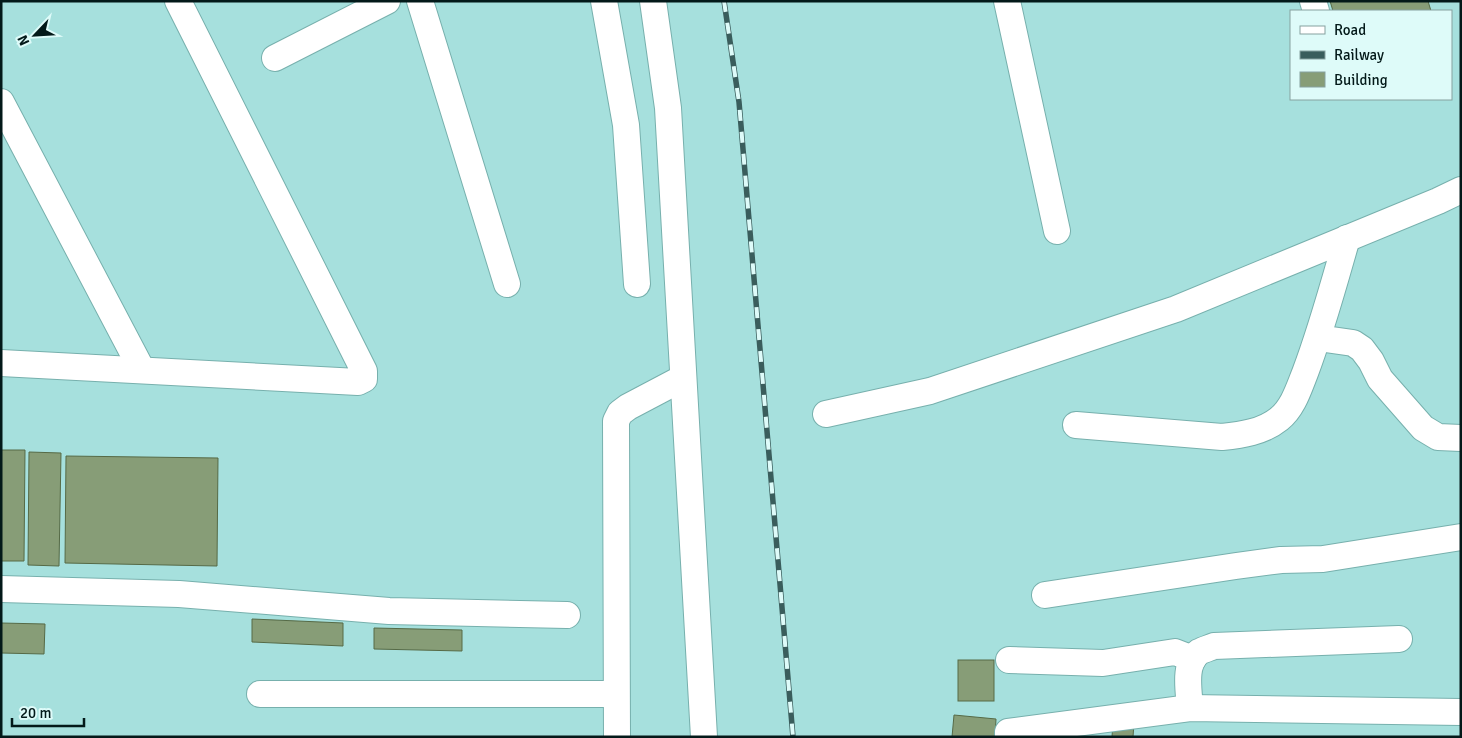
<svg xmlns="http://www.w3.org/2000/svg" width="1462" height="738" viewBox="0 0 1462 738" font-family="Signika,sans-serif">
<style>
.building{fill:#879d77;stroke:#566a46}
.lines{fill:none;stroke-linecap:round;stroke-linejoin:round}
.minor-casing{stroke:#77b0ad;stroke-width:28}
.minor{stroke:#fff;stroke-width:26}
.rail-casing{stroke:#3a5d5c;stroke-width:5.5}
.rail{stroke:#defbf9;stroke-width:4;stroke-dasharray:11;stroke-linecap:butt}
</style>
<rect width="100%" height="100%" fill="#a6e0dd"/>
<g class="building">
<polygon points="1330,1 1428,1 1431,11 1333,11"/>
<polygon points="1,450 25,450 24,561 1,561"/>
<polygon points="29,452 61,453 59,566 28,565"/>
<polygon points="66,456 218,458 217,566 65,563"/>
<polygon points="252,619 343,623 343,646 252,642"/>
<polygon points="1,623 45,624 44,654 1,653"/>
<polygon points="374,628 462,630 462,651 374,649"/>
<rect x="958" y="660" width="36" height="41"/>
<polygon points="954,715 996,719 995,737 952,737"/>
<polygon points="1113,721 1134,723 1133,737 1112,737"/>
</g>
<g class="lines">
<g class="minor-casing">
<g id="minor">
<polyline points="420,1 507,284"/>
<polyline points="604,1 626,125 637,284"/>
<polyline points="653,1 668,108 704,737"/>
<polyline points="1007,1 1057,231"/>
<polyline points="1313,1 1316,11"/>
<polyline points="275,58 387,1"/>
<polyline points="1,102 142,370"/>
<polyline points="1318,338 1353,343 1362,349 1371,361 1380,379 1423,428 1438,437 1461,438"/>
<polyline points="1,363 358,382 364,379 364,371 178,1"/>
<polyline points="826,414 930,391 1176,309 1438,201 1461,190"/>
<path d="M1076,425L1222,437C1241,435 1263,432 1279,419C1293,408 1299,388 1305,373C1322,328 1334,283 1347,238"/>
<polyline points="1,589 179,594 389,611 567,615"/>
<polyline points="1045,595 1236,566 1281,560 1323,559 1461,537"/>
<polyline points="1009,660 1103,663 1175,652 1193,659"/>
<polyline points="260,694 616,694"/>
<path d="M1190,708C1189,691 1183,664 1199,652C1203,650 1209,648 1214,646L1399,639"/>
<polyline points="617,737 616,421 620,413 628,407 683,378"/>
<polyline points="1008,737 1008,732 1190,708 1461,712"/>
</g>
</g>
<use href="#minor" class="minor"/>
<g class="rail-casing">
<polyline id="rail" points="724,1 739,102 793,737"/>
</g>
<use href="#rail" class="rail"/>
</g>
<rect width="1462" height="738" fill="none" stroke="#031919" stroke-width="5"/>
<rect x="1290" y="10" width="162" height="90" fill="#defbf9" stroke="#86a19f"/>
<rect x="1300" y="26" width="25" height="8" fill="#ffffff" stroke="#86a19f"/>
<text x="1334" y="35" font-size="15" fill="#031919">Road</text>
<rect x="1300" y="51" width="25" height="8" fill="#3a5d5c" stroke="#86a19f"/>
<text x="1334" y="60" font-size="15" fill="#031919">Railway</text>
<rect x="1300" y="72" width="25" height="15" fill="#879d77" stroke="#86a19f"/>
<text x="1334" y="85" font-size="15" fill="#031919">Building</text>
<g transform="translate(35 35) rotate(245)" stroke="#defbf9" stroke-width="4" paint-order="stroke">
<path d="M0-4L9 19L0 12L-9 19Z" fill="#031919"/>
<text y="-8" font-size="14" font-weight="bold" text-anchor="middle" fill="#031919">N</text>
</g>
<path d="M12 718v8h72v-8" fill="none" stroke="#031919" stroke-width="2.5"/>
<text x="20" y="718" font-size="15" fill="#031919" stroke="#defbf9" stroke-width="4" paint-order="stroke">20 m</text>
</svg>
